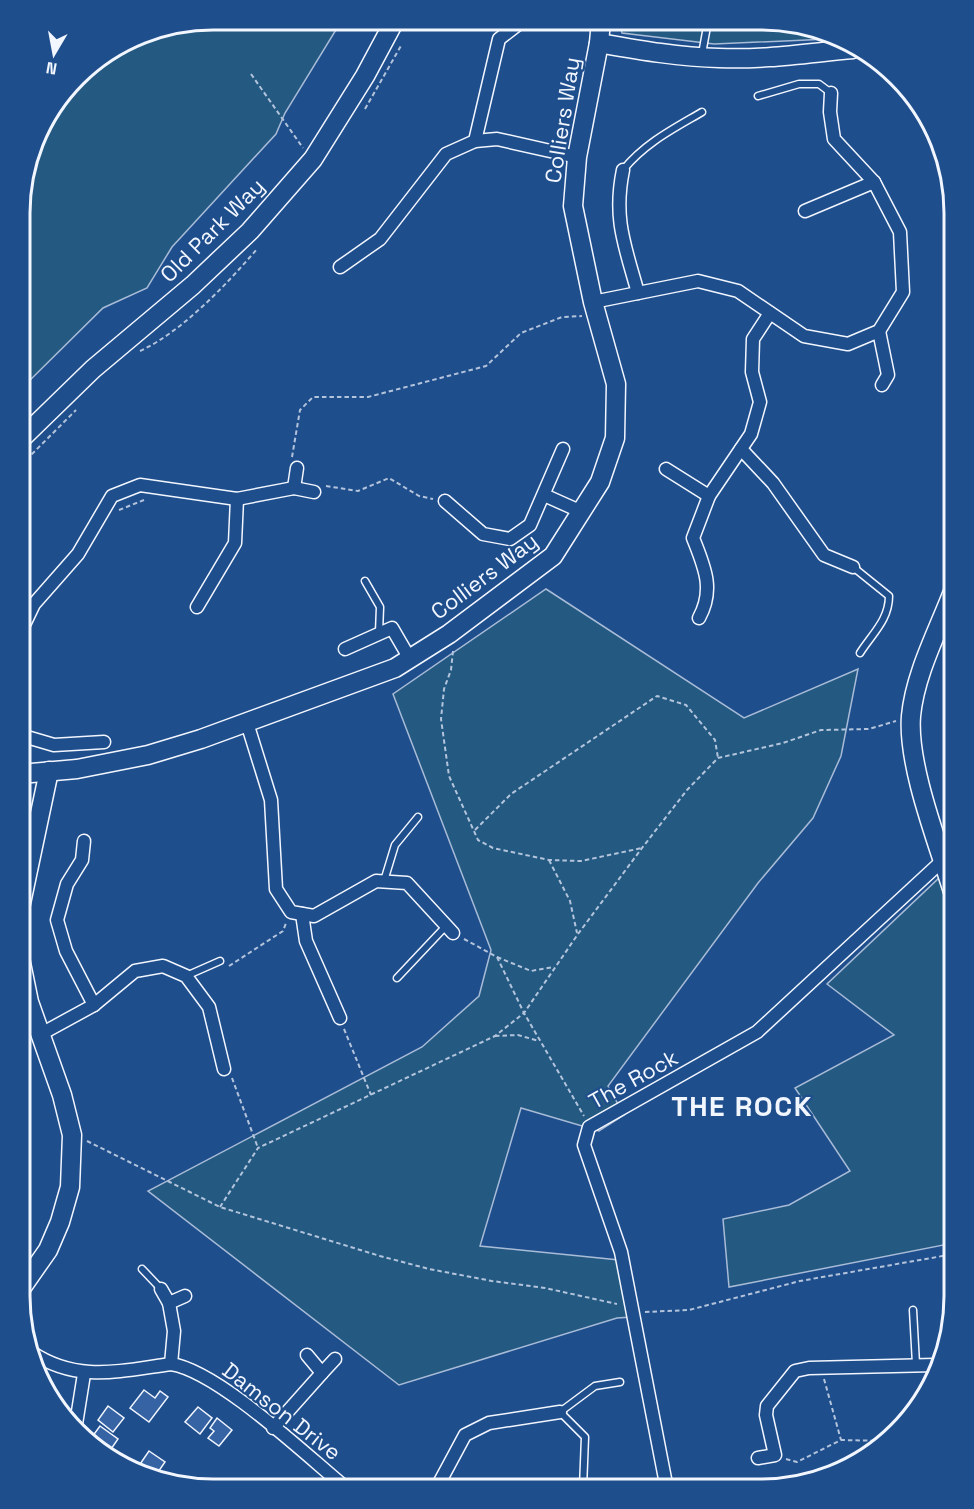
<svg xmlns="http://www.w3.org/2000/svg" width="974" height="1509" viewBox="0 0 974 1509" font-family="'Space Grotesk',sans-serif">
<style>
.green{fill:#245a82;stroke:#a8bbd7;stroke-width:1.5}
.building{fill:#3563a3;stroke:#f2f6ff;stroke-width:1.5}
.lines{fill:none;stroke-linecap:round;stroke-linejoin:round}
.lane-casing{stroke:#f2f6ff;stroke-width:9}
.street-casing{stroke:#f2f6ff;stroke-width:15}
.secondary-casing{stroke:#f2f6ff;stroke-width:21}
.path{stroke:#b3c4dc;stroke-width:2;stroke-dasharray:4.5 3;stroke-linecap:butt}
.lane{stroke:#1f4e8c;stroke-width:6}
.street{stroke:#1f4e8c;stroke-width:12}
.secondary{stroke:#1f4e8c;stroke-width:18}
.labels{text-anchor:middle;stroke-width:4.5;stroke-linejoin:round;paint-order:stroke}
.street-label{font-size:22px;fill:#f2f6ff;stroke:#1f4e8c}
.district-label{font-size:28px;font-weight:bold;letter-spacing:1.5px;fill:#f2f6ff;stroke:#1f4e8c}
.rim{fill:none;stroke:#f2f6ff;stroke-width:3}
</style>
<rect width="100%" height="100%" fill="#1f4e8c"/>
<g class="green">
<polygon points="213,20 342,20 285,113 276,134 172,247 147,288 103,308 21,389 21,187 45,116 86,67 150,30"/>
<polygon points="620,21 787,21 829,39 714,44 622,33"/>
<polygon points="546,589 744,718 858,669 841,756 813,818 758,883 608,1086 624,1115 599,1131 521,1108 480,1246 619,1260 632,1317 617,1318 399,1385 148,1191 422,1047 479,996 491,950 393,694"/>
<polygon points="939,878 954,929 954,1243 729,1287 723,1219 789,1205 850,1171 795,1088 894,1035 827,984"/>
</g>
<g class="building">
<polygon points="144,1390 155,1398 160,1391 168,1397 149,1422 130,1408"/>
<polygon points="108,1406 124,1418 113,1432 98,1420"/>
<polygon points="198,1407 212,1418 200,1434 185,1422"/>
<polygon points="217,1418 232,1430 219,1446 208,1438 214,1431 210,1428"/>
<polygon points="100,1426 118,1439 107,1455 89,1441"/>
<polygon points="149,1451 165,1462 156,1475 138,1467"/>
</g>
<g class="lines">
<g class="lane-casing">
<g id="lane">
<polyline points="702,54 708,21"/>
<polyline points="758,96 799,84 819,84 831,93"/>
<path d="M623,170C645,143 673,129 702,112"/>
<path d="M853,567L889,596C889,620 872,634 860,653"/>
<polyline points="365,581 380,607 379,633"/>
<polyline points="384,881 395,845 418,817"/>
<polyline points="186,976 220,961"/>
<polyline points="397,978 446,926"/>
<polyline points="142,1269 161,1289"/>
<polyline points="913,1310 916,1364"/>
<polyline points="583,1488 585,1437 560,1412 595,1386 620,1382"/>
</g>
</g>
<g class="street-casing">
<g id="street">
<polyline points="475,141 499,39 521,22 529,20"/>
<path d="M623,170C613,219 625,246 638,293"/>
<polyline points="805,211 874,182"/>
<polyline points="340,267 380,239 446,154 475,141 497,139 577,157"/>
<polyline points="593,302 698,281 738,291 804,336 848,344 879,331 903,292 900,232 874,182 834,139 830,112 831,93"/>
<polyline points="879,331 888,375 882,385"/>
<polyline points="741,449 773,483 824,555 853,567"/>
<polyline points="666,469 709,496"/>
<polyline points="294,488 297,468"/>
<polyline points="544,495 582,512"/>
<polyline points="445,501 483,534 510,539 530,525 563,449"/>
<polyline points="197,607 235,543 237,499"/>
<path d="M699,618C715,589 704,566 693,538L709,496L751,434L760,402L752,372L753,339L770,313"/>
<polyline points="21,631 34,604 78,554 112,496 140,485 237,499 294,488 314,492"/>
<polyline points="345,649 392,628 410,659"/>
<polyline points="247,723 271,800 276,889 291,912 314,916 376,881 407,883 453,933"/>
<polyline points="20,735 54,745 104,742"/>
<polyline points="84,841 82,860 67,884 57,920 66,951 94,1005"/>
<polyline points="302,914 306,941 340,1018"/>
<polyline points="41,1034 94,1005 135,971 163,966 186,976 209,1007 224,1069"/>
<polyline points="161,1289 169,1303 185,1296"/>
<polyline points="169,1303 174,1331 171,1364"/>
<path d="M31,1352C77,1383 119,1371 171,1364C218,1371 306,1455 346,1488"/>
<polyline points="307,1355 322,1373 335,1359"/>
<polyline points="76,1424 84,1374"/>
<polyline points="273,1428 322,1373"/>
<polyline points="758,1458 775,1455 766,1415 767,1406 795,1371 809,1368 935,1365"/>
<polyline points="436,1489 465,1435 489,1423 560,1412"/>
<polyline points="667,1489 621,1252 584,1145 589,1127 757,1032 954,850"/>
</g>
</g>
<g class="secondary-casing">
<g id="secondary">
<path d="M599,43C639,50 678,57 719,58C764,60 808,53 853,49"/>
<polyline points="21,439 93,369 193,285 250,231 313,159 365,76 395,20"/>
<polyline points="20,774 77,769 148,755 201,739 395,668 449,634 553,556 600,482 615,438 616,384 593,302 573,206 577,157 599,43 601,21"/>
<path d="M954,895C939,846 907,766 911,716C915,673 939,629 954,589"/>
<polyline points="20,908 49,771"/>
<polyline points="20,1290 48,1250 60,1222 70,1187 72,1135 62,1095 29,1002 20,958"/>
</g>
</g>
<g class="path">
<polyline points="410,28 415,20"/>
<polyline points="251,74 303,148"/>
<polyline points="365,109 402,44"/>
<path d="M140,351C183,331 226,285 257,249"/>
<polyline points="292,457 300,410 313,397 368,397 486,366 521,333 562,317 582,316"/>
<polyline points="21,465 76,410"/>
<polyline points="326,486 358,491 389,478 419,496 433,499"/>
<polyline points="119,510 144,500"/>
<polyline points="453,651 451,670 444,689 441,719 449,776 478,840 493,848 549,860 581,861 642,848"/>
<polyline points="475,830 511,794 657,696 686,705 715,740 718,758"/>
<polyline points="549,860 570,901 577,933"/>
<polyline points="464,939 497,957 524,1013 584,1116"/>
<polyline points="497,957 531,971 554,967"/>
<polyline points="229,966 283,931 286,923"/>
<polyline points="344,1029 371,1095"/>
<polyline points="495,1036 518,1035 539,1041"/>
<polyline points="232,1078 258,1148"/>
<polyline points="87,1141 220,1207 380,1256 429,1269 492,1281 545,1288 617,1304"/>
<polyline points="220,1207 258,1148 495,1036 524,1013 578,934 642,848 687,790 718,758 783,743 821,730 869,729 896,721"/>
<polyline points="645,1312 689,1310 800,1281 954,1254"/>
<polyline points="824,1379 841,1440"/>
<polyline points="786,1459 797,1462 841,1440 885,1441"/>
</g>
<use href="#lane" class="lane"/>
<use href="#street" class="street"/>
<use href="#secondary" class="secondary"/>
</g>
<g class="labels">
<g class="street-label">
<text transform="translate(562 120) rotate(-81)" y="8">Colliers Way</text>
<text transform="translate(212 230) rotate(-45)" y="8">Old Park Way</text>
<text transform="translate(484 576) rotate(-37)" y="8">Colliers Way</text>
<text transform="translate(633 1079) rotate(-29)" y="8">The Rock</text>
<text transform="translate(282 1411) rotate(38)" y="8">Damson Drive</text>
</g>
<g class="district-label">
<text x="742" y="1116">THE ROCK</text>
</g>
</g>
<path d="M0 0H974V1509H0ZM213 30H761A183 183 0 0 1 944 213V1296A183 183 0 0 1 761 1479H213A183 183 0 0 1 30 1296V213A183 183 0 0 1 213 30Z" fill="#1f4e8c" fill-rule="evenodd"/>
<path class="rim" d="M213 30H761A183 183 0 0 1 944 213V1296A183 183 0 0 1 761 1479H213A183 183 0 0 1 30 1296V213A183 183 0 0 1 213 30Z"/>
<g transform="translate(54 54) rotate(190)" stroke="#1f4e8c" stroke-width="4.5" paint-order="stroke">
<path d="M0-4.5L10 22L0 15L-10 22Z" fill="#f2f6ff"/>
<text y="-9" font-size="16" font-weight="bold" text-anchor="middle" fill="#f2f6ff">N</text>
</g>
</svg>
